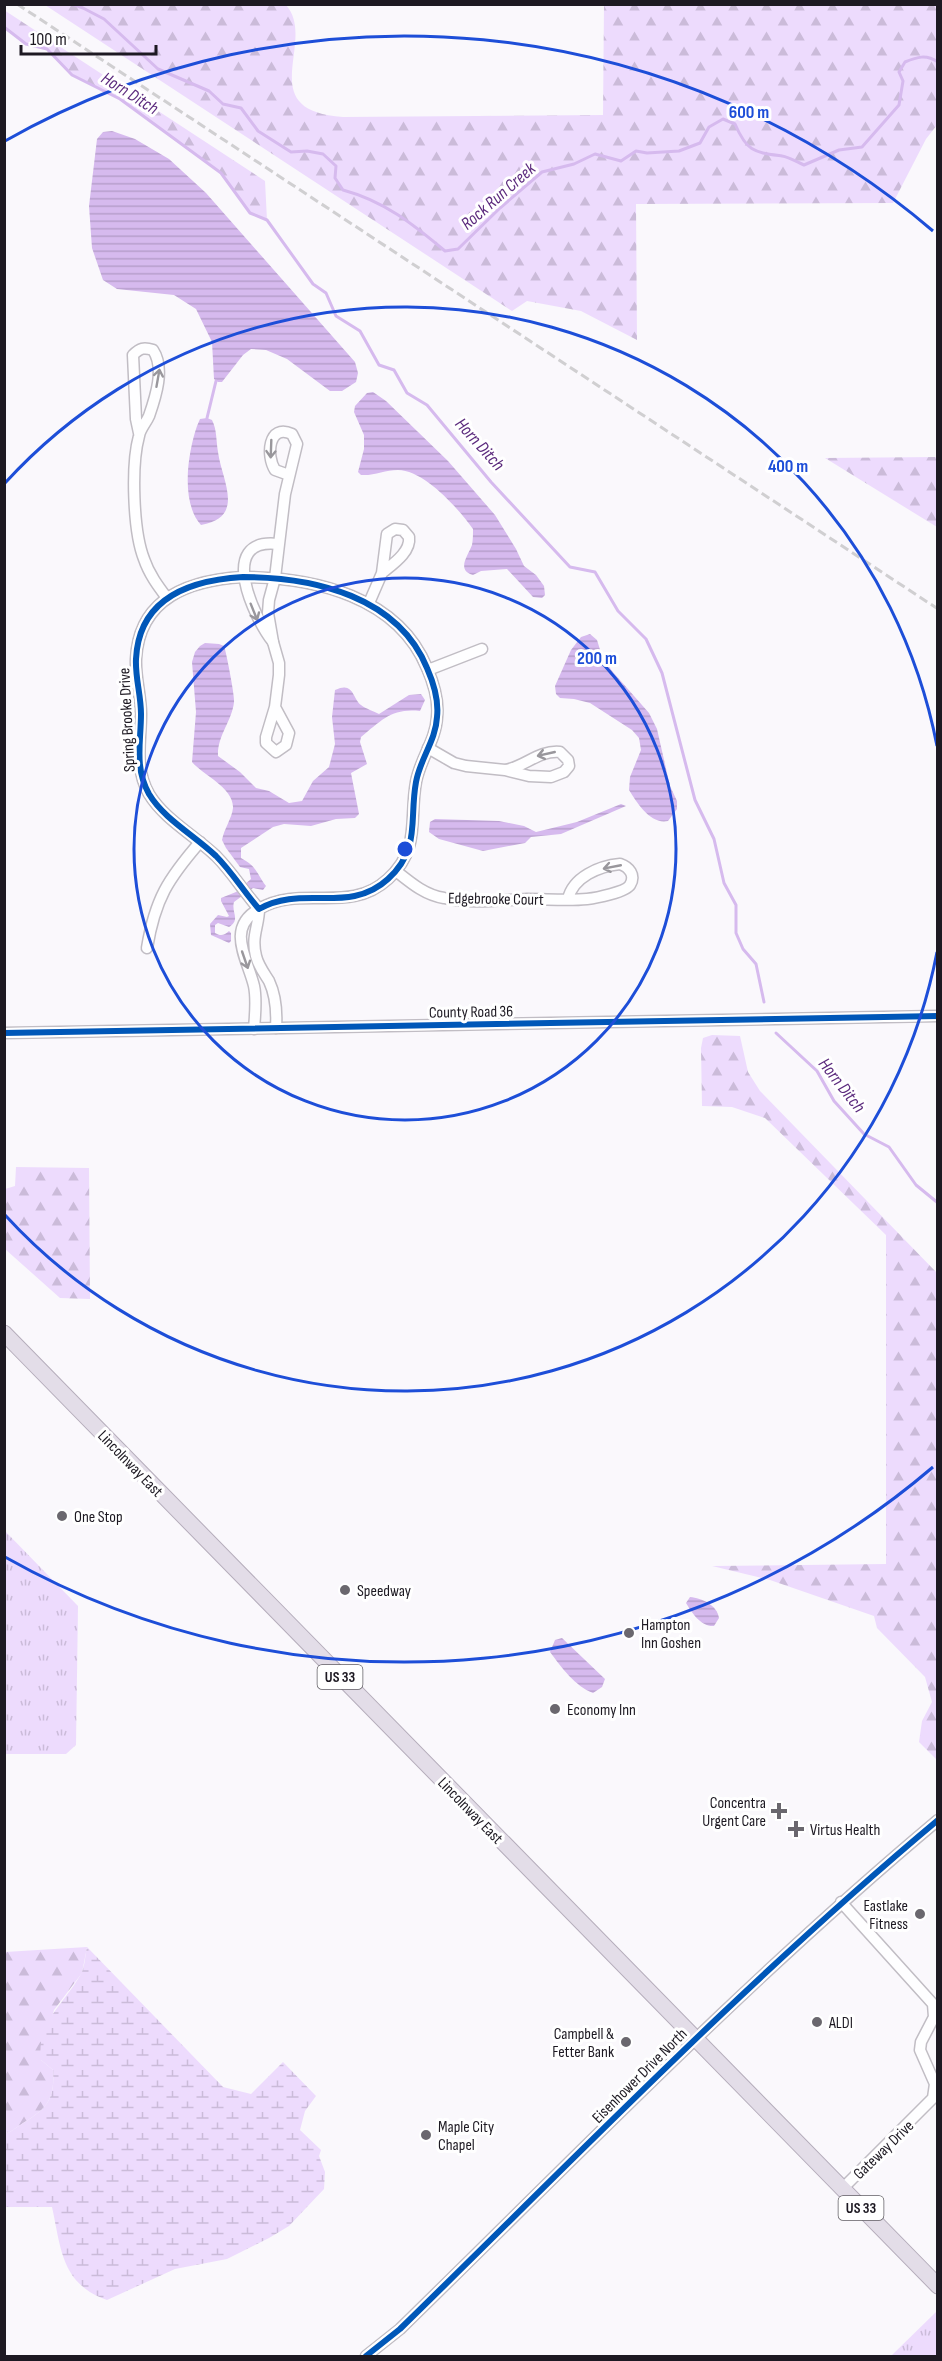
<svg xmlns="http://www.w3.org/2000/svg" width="942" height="2361" viewBox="0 0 942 2361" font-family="'Sofia Sans Condensed',sans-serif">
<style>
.grass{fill:url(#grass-tufts)}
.forest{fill:url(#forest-firs)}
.wetland{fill:url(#wetland-marsh)}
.water{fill:url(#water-rules)}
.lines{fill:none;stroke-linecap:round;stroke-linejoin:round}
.stream{stroke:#d6baee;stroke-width:3}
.minor-casing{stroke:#c1bdc4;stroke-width:13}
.highway-casing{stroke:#b5adbb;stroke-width:17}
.minor{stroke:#fefeff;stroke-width:10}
.highway{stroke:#e3dde8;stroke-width:15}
.rail{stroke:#d0cfd1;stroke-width:3;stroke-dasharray:9 4.5;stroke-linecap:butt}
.cycleway-casing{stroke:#fff;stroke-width:10}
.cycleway{stroke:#0057b8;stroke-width:6}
.oneway{stroke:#99979c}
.ring{fill:none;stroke:#1d4ed8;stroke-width:3}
.poi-dot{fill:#6a676e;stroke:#fff;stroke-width:2}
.labels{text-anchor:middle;stroke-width:6;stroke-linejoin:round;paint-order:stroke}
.shield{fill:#fff;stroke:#615e64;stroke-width:1.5}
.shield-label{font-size:15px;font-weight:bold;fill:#1d1922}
.street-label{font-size:16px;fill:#1d1922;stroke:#fff}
.poi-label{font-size:16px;fill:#1d1922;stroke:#fff;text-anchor:start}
.water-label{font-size:18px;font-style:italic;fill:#5c2b7e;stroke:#fff}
.centre{fill:#1d4ed8;stroke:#fff;stroke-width:3}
.ring-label{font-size:18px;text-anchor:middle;font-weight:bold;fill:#1d4ed8;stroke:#fff;stroke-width:6;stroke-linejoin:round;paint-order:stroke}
</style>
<defs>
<pattern id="grass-tufts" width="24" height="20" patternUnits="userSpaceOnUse" patternTransform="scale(1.5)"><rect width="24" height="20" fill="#eddbfd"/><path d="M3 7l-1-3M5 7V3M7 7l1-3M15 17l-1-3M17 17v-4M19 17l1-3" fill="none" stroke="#cbbbd9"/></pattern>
<pattern id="forest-firs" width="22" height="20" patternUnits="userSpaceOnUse" patternTransform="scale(1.5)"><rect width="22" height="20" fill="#eddbfd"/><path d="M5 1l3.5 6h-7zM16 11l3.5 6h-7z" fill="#cbbbd9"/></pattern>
<pattern id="wetland-marsh" width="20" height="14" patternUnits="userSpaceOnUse" patternTransform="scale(1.5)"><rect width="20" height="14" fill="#eddbfd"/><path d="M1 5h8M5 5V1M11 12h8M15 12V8" fill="none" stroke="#cbbbd9"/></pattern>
<pattern id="water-rules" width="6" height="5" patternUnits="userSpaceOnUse" patternTransform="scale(1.5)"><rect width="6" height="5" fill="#d6baee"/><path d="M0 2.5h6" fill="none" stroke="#b79fcc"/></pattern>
</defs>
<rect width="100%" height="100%" fill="#faf8fc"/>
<g class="grass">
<polygon points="4,1530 78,1606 76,1745 66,1754 5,1754"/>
<polygon points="937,2311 937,2356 891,2356"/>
</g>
<g class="forest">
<path d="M926,4L937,5V125L926,139L893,203L636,204L637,340L581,311L527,301L512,311L45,5H286C318,41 251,111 343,117L603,115L604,5Z"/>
<polygon points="4,10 265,181 267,220 250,213 221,173 120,99 72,75 47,49 26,44 5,27"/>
<polygon points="937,457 937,527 825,458"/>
<polygon points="712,1035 740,1036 748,1072 760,1091 937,1273 937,1760 919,1742 922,1721 932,1702 925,1677 877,1628 874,1616 770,1580 712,1566 886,1564 886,1235 765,1118 732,1107 702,1106 701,1048 703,1038"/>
<polygon points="16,1167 89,1168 90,1299 60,1298 5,1249 5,1189 15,1186"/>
<path d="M87,1947L82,1973L54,2010L41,2060L53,2070C56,2109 38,2112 10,2132L5,2133V1952Z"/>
</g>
<path class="wetland" d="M87,1947L223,2087L251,2094L283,2062L316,2096L305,2111L300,2130L321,2150L319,2156L325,2172L324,2189L289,2226L269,2238L227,2259L175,2269L107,2300C61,2284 61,2248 52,2207H5V2133L10,2132C38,2112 56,2109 53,2070L41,2060C36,2023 64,2004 81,1974C85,1967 85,1955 87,1947Z"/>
<g class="water">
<polygon points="112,131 135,139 169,159 206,193 355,362 358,373 356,382 342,391 330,391 287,359 266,350 251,349 243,355 222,382 218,382 214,379 212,342 196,309 174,295 117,289 103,280 92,248 89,206 97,139 103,132"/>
<path d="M373,392L386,401L448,461L495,515L516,549L524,566L536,575L544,586L545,595L542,598L533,597L507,569L481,571L473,575C456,570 468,556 472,545C473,540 473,534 473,529C458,508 424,470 398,470C385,470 374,476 361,475L358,472L364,449V435L354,412L355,406L367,393Z"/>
<path d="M207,418L212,420C217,430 216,440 218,452C222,481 246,517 201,525C180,502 188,452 197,426L200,419Z"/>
<path d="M590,634L597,640L602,656L612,671L649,713L657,729L670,786L677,801V809L668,821C651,825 637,803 629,790L630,777L641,750L639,738L632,730L590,703L574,699L560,698L556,694L555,686L571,650L581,637Z"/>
<path d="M205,643L219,644L224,646C226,651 235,697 234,702C232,721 217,736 218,756L240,772L256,788L269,791L289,803L302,801L313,781L329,767L335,744L332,717L335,690C354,681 352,698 361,705C366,709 374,711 379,714L409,695L421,694L425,700L420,711C392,708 382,720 361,737L360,742L367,764L351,773L359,814L355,818L336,819L311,826L284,824L273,827L241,848V858C257,867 256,872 266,886L263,890L253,888L234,902C231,912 241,920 229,927L218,923L215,925V933C220,936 224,936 229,931L231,933V941L229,943L211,935L210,924L218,915L227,917L229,916L221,901V898L236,892L251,879L249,869L240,867L226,848L222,840C224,829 232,818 233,808C234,788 203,775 192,762L196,712L192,662L195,652L200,646Z"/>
<polygon points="621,804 626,806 561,834 531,837 525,843 483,851 439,839 429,832 430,822 435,819 499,821 524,826 536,832 577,822"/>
<path d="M690,1597C702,1598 717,1605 719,1618L714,1626C701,1627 692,1613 686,1603Z"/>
<path d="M562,1638L605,1679L602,1687L593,1693C575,1686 562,1668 550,1652L555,1640Z"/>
</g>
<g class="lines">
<g class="stream">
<path d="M72,4L83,8L104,19L158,69L209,91L223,104L241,108L258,131L291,152L307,151L323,154L336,166L335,178L343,190C384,201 413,224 445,251L458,249L500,208L542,172L574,164L595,154L621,161L636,151L647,153L679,151L700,143L709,127L723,119L735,124C747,152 754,152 782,156C789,157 797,162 804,165L839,150L862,147L899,105L903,81L899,72L905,62C917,57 926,54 938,62"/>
<polyline points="4,27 26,44 47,49 72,75 120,99 221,173 250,213 267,220 313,284 326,293 336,316 360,331 379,365 394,370 407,393 427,405 491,482 570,567 595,572 618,611 646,639 662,673 695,800 714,839 724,883 736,905 736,933 743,949 756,964 764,1002"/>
<polyline points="207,418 216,381"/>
<polyline points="776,1033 817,1071 834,1101 864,1134 889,1147 916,1185 938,1203"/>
</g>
<g class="minor-casing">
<g id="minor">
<path d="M139,433L136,419L133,355C140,348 144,347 153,350C165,368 156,396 149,416C146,423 140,429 139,436C131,465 133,531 144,559C149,574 158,586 167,598"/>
<path d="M243,577C315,577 398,597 427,668C434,684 439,700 437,717C436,740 420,759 416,782C409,820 421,849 388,879C349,915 302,884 259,909C244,892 232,872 216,856C194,835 164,819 149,794C134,767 141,742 141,714C141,695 135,677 136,659C139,597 191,580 243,577Z"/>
<path d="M369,603L382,573L387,534L395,529L403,530L409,537C411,552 393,564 382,573"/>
<path d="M273,642C254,618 216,537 278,544"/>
<polyline points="428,670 482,649"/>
<path d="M275,707L289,733L286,745L276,752L266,743V737L275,707L279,675V663L273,642L268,613L269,600L275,578L285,494L297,444L292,434C268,423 266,456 275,470L289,475"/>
<path d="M428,748L454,763L466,766L505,770L529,776L551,777L564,772L569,766L568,760L560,752C538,750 525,767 505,770"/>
<path d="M396,871C411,883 425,895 444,898C470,904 500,900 527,899C547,899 568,901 587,899C596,898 626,892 630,885C636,875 629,867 620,864C599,866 573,877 568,899"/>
<path d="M147,948C155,899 168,879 200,842"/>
<path d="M254,1029C255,1015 257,1000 254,986C248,960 225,928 259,909C259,926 251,936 256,956C258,965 264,973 269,981C276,996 277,1012 276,1028"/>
<polyline points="4,1033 938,1016"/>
<polyline points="841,1902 933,2004 934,2017 921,2042 920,2050 935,2084 933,2098 842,2189"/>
<path d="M366,2356L400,2329C576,2157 748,1979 938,1820"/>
</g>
</g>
<g class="highway-casing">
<polyline id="highway" points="4,1333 938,2286"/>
</g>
<use href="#minor" class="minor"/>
<use href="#highway" class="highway"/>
<polyline class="rail" points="17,4 938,609"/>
<g class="cycleway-casing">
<g id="cycleway">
<path d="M243,577C315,577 398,597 427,668C434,684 439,700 437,717C436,740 420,759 416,782C409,820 421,849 388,879C349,915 302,884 259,909C244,892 232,872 216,856C194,835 164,819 149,794C134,767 141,742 141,714C141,695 135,677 136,659C139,597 191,580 243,577Z"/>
<polyline points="4,1033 938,1016"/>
<path d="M366,2356L400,2329C576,2157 748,1979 938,1820"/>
</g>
</g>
<use href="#cycleway" class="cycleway"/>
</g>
<defs><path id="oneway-shaft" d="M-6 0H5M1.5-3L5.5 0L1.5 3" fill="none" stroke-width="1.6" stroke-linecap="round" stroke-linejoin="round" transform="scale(1.5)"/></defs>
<g class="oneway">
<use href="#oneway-shaft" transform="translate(158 378) rotate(-80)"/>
<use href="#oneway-shaft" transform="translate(271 449) rotate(92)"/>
<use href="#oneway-shaft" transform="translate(254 612) rotate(68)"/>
<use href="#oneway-shaft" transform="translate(546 754) rotate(167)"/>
<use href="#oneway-shaft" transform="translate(612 867) rotate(169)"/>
<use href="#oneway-shaft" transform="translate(245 960) rotate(71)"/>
</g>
<g class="ring">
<circle cx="405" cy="849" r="271"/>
<path d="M937 952A542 542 0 0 1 5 1215M5 483A542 542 0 0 1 937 746"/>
<path d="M933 1467A813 813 0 0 1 5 1557M5 141A813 813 0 0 1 933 231"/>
</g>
<g class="poi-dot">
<circle cx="62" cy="1516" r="6"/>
<circle cx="345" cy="1590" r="6"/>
<circle cx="629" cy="1633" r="6"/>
<circle cx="555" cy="1709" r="6"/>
<path d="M776 1802h6v6h6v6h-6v6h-6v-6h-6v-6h6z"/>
<path d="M793 1820h6v6h6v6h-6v6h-6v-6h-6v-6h6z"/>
<circle cx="920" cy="1914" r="6"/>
<circle cx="817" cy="2022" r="6"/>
<circle cx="626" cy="2042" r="6"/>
<circle cx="426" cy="2135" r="6"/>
</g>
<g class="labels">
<g class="shield">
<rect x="317.5" y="1665" width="45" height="24" rx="4.5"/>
<rect x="838.5" y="2196" width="45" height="24" rx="4.5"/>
</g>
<g class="shield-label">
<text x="340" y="1682">US 33</text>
<text x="861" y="2213">US 33</text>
</g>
<g class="street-label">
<text transform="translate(126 720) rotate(-93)" y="6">Spring Brooke Drive</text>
<text transform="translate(496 898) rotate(1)" y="6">Edgebrooke Court</text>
<text transform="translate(471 1011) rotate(-1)" y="6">County Road 36</text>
<text transform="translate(131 1463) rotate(46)" y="6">Lincolnway East</text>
<text transform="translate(471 1810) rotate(46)" y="6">Lincolnway East</text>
<text transform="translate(639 2075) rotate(-45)" y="6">Eisenhower Drive North</text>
<text transform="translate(883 2149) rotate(-44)" y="6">Gateway Drive</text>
</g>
<g class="poi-label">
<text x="74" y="1522">One Stop</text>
<text x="357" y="1596">Speedway</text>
<text x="641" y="1630">Hampton<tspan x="641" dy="18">Inn Goshen</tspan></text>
<text x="567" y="1715">Economy Inn</text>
<text x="766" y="1808" text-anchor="end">Concentra<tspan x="766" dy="18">Urgent Care</tspan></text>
<text x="810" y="1835">Virtus Health</text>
<text x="908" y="1911" text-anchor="end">Eastlake<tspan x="908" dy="18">Fitness</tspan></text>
<text x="829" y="2028">ALDI</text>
<text x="614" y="2039" text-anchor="end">Campbell &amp;<tspan x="614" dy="18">Fetter Bank</tspan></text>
<text x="438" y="2132">Maple City<tspan x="438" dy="18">Chapel</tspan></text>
</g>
<g class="water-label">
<text transform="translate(130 93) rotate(32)" y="6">Horn Ditch</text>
<text transform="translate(498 196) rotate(-41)" y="6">Rock Run Creek</text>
<text transform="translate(480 444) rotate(48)" y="6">Horn Ditch</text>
<text transform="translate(842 1085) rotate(52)" y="6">Horn Ditch</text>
</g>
</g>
<circle cx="405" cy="849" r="9" class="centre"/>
<g class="ring-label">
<text x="749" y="118">600 m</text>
<text x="788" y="472">400 m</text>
<text x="597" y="664">200 m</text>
</g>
<rect width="942" height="2361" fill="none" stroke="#1d1922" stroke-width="12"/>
<path d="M21 45v9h135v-9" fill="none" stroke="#1d1922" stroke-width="3"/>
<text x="30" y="45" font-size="18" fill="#1d1922" stroke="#ffffff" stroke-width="4.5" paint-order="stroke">100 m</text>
</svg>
